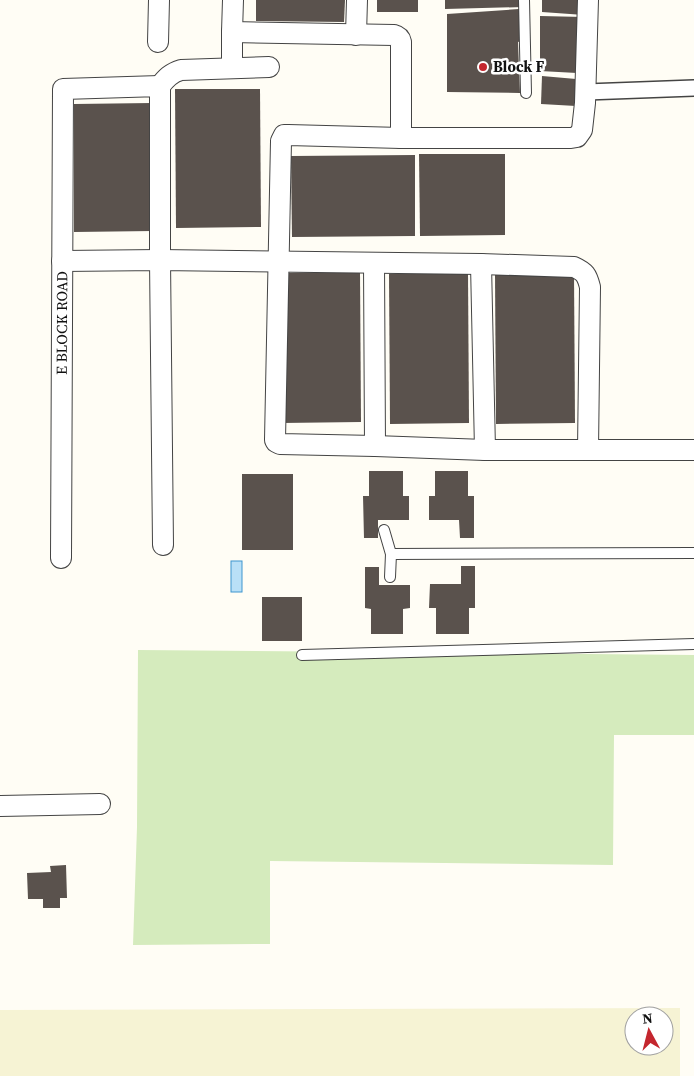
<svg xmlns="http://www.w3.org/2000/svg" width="694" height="1076" viewBox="0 0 694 1076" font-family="'Source Serif 4',serif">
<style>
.farmland{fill:#f6f3d4;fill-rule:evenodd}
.green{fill:#d5ebbd}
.water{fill:#b9e0f7;stroke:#3f96cf}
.building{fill:#5a524d}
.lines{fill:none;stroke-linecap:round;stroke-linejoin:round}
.service-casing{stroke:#444;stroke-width:12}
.pedestrian-casing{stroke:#444;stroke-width:18}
.minor-casing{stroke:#444;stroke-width:22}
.service{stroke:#fff;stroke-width:10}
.pedestrian{stroke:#fff;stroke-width:15}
.minor{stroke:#fff;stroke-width:20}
.poi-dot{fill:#c4262e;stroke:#fff;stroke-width:2}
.labels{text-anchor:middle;stroke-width:5;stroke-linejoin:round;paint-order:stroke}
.poi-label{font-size:15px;font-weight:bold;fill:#111;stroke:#fff;text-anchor:start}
.street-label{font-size:15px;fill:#111;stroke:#fff}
</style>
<rect width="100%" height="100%" fill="#fffdf5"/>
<path class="farmland" d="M680,1008V1076H0V1010ZM634,1016H664V1046H634Z"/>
<polygon class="green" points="138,650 694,655 694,735 614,735 613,865 270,861 270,944 133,945 137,827"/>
<rect class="water" x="231" y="561" width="11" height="31"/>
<g class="building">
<polygon points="256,0 345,0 344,22 256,21"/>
<rect x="377" y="0" width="41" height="12"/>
<polygon points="445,0 523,0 523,7 445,9"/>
<polygon points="542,0 584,0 584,15 542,12"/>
<polygon points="519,9 521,41 518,42 520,93 447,92 447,14"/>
<polygon points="540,16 584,17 577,73 540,71"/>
<polygon points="542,76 576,79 576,106 541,104"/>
<polygon points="175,89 260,89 261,227 176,228"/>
<polygon points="152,103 153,231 74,232 74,104"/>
<polygon points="419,154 505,154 505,235 420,236"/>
<polygon points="415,155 415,236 292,237 291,156"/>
<polygon points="360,272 361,422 282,423 281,273"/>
<polygon points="468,273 469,423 390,424 389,274"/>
<polygon points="495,274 574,274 575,423 496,424"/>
<polygon points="369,471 403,471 403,496 409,496 409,520 378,520 378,538 364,538 363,496 369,496"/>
<polygon points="435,471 468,471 468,496 474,496 474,538 460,538 459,520 429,520 429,496 435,496"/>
<rect x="242" y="474" width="51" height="76"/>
<polygon points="461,566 475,566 475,608 469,608 469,634 436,634 436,608 429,608 430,584 461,584"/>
<polygon points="365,567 379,567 379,585 410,585 410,608 403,609 403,634 371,634 371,609 365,608"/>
<rect x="262" y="597" width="40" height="44"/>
<polygon points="66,865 67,898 60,898 60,908 43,908 43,899 28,899 27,873 51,872 50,866"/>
</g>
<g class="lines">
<g class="service-casing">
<g id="service">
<polyline points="524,0 526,93"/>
<polyline points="384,530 391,554 694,553"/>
<polyline points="390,577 391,554"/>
<polyline points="302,655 694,644"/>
</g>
</g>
<g class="pedestrian-casing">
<polyline id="pedestrian" points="586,92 694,88"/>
</g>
<g class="minor-casing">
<g id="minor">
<path d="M233,0L232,32L394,35C398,36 400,37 401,42V138"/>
<polyline points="588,0 585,103 582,130 577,137 571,138 401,138 288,135 284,135 281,141 275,440 276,442 280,444 375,446 485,450 694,450"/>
<polyline points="356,35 357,0"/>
<polyline points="158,42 159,0"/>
<polyline points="232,68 232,32"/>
<path d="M160,86C166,78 171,73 181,70L269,67"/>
<path d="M62,261L160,260L481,264L574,267C585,272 587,275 590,287L588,450"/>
<polyline points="374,263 375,446"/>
<polyline points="481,264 485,450"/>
<path id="s1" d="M61,558L63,89L160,86V260L163,545"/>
<polyline points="0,806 100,804"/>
</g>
</g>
<use href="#service" class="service"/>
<use href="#pedestrian" class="pedestrian"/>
<use href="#minor" class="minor"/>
</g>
<circle class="poi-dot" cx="483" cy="67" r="5"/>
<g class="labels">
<g class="poi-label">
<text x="493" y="72">Block F</text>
</g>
<g class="street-label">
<text dy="5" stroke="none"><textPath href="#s1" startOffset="235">E BLOCK ROAD</textPath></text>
</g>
</g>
<g transform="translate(649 1031) rotate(353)"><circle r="24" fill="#ffffff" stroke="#a0a0a0"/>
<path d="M0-4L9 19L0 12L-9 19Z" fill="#c4262e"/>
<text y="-8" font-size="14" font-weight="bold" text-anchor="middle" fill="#111111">N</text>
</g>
</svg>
